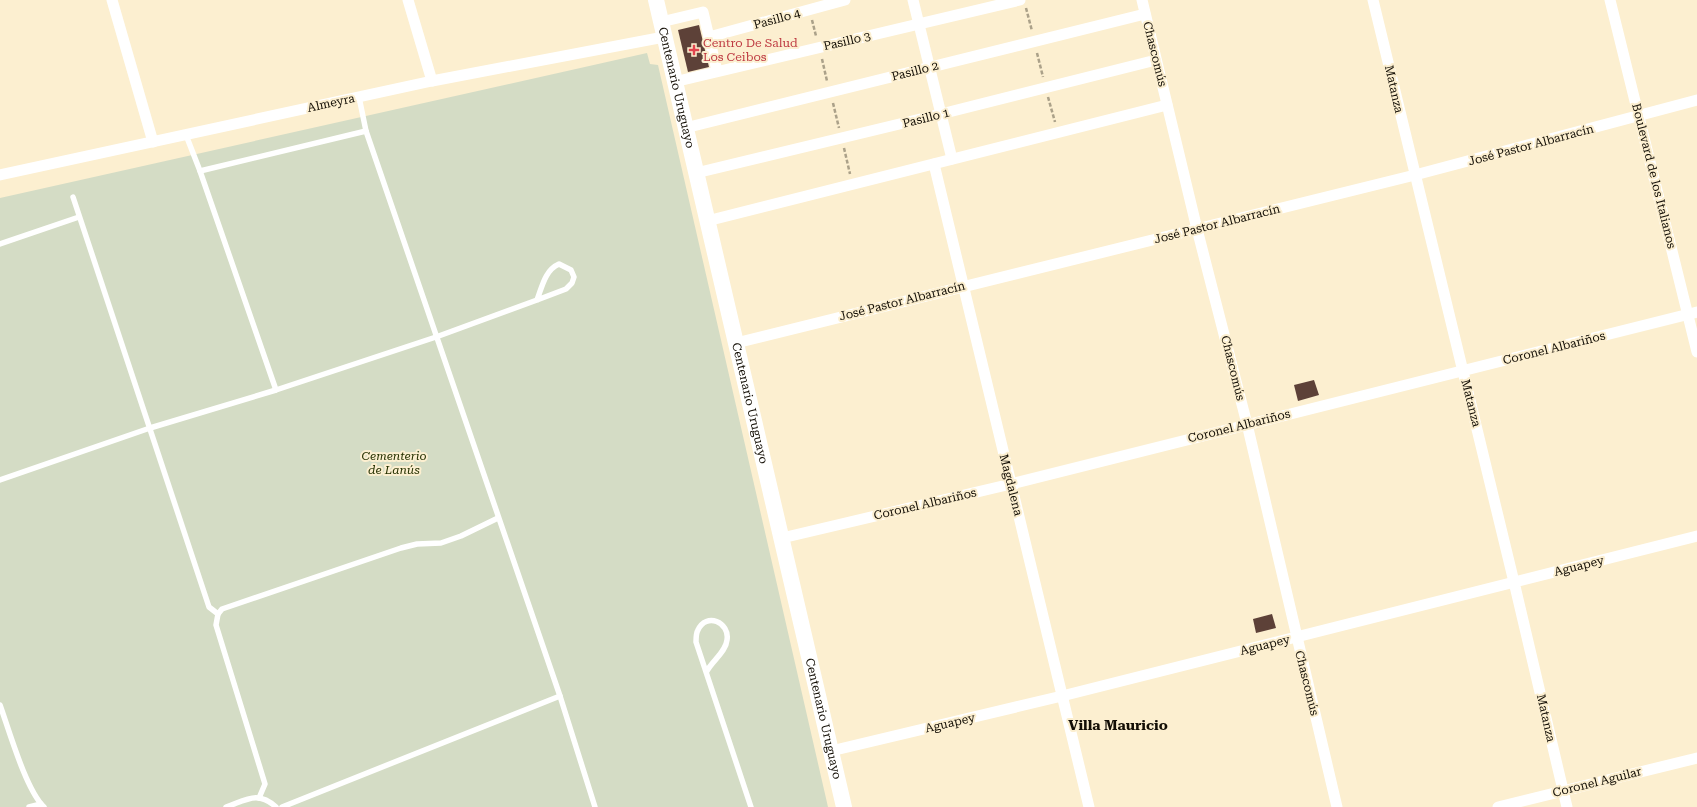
<svg xmlns="http://www.w3.org/2000/svg" width="1697" height="807" viewBox="0 0 1697 807" font-family="'Roboto Serif',serif">
<style>
.green{fill:#d4dcc5}
.building{fill:#5d4138}
.lines{fill:none;stroke-linecap:round;stroke-linejoin:round}
.path{stroke:#aba189;stroke-width:2.5;stroke-dasharray:4 2;stroke-linecap:butt}
.lane{stroke:#fff;stroke-width:5.5}
.street{stroke:#fff;stroke-width:11}
.secondary{stroke:#fff;stroke-width:16}
.health-dot{fill:#e0444e;stroke:#fcefd0;stroke-width:1.5}
.labels{text-anchor:middle;stroke-width:4;stroke-linejoin:round;paint-order:stroke}
.street-label{font-size:12px;fill:#130e05;stroke:#fcefd0}
.health-label{font-size:12px;fill:#be3a42;stroke:#fcefd0;text-anchor:start}
.park-label{font-size:12px;font-style:italic;fill:#263100;stroke:#fcefd0}
.quarter-label{font-size:14px;font-weight:bold;fill:#130e05;stroke:#fcefd0}
</style>
<rect width="100%" height="100%" fill="#fcefd0"/>
<polygon class="green" points="647,53 650,64 658,65 828,807 0,807 0,198"/>
<g class="building">
<polygon points="699,25 709,67 688,72 678,30"/>
<polygon points="1314,380 1319,395 1298,401 1294,385"/>
<polygon points="1272,614 1276,628 1256,633 1253,619"/>
</g>
<g class="lines">
<g class="path">
<polyline points="1026,8 1032,31"/>
<polyline points="812,20 816,36"/>
<polyline points="1037,53 1043,77"/>
<polyline points="822,59 827,81"/>
<polyline points="1048,97 1055,122"/>
<polyline points="833,103 839,128"/>
<polyline points="844,148 850,174"/>
</g>
<g class="lane">
<polyline points="359,97 366,131 560,696 595,807"/>
<polyline points="186,135 200,171 366,131"/>
<polyline points="200,171 276,390"/>
<polyline points="73,197 209,607 218,614"/>
<polyline points="0,244 79,217"/>
<path d="M0,480L150,428L276,390L436,337L537,300L566,289L572,283L574,277L571,270L559,264C545,270 542,287 537,300"/>
<path d="M707,671C712,661 726,652 727,640C730,622 706,612 698,630C696,633 696,638 696,642L751,807"/>
<path d="M0,705C9,730 26,790 44,807"/>
<polyline points="259,798 265,784 216,625 218,614 222,609 401,548 417,544 441,543 461,536 498,518"/>
<polyline points="29,807 41,804"/>
<path d="M226,807C246,800 258,790 276,807"/>
<polyline points="282,807 560,696"/>
</g>
<g class="street">
<polyline points="112,0 153,142"/>
<polyline points="408,0 432,81"/>
<polyline points="913,0 952,159"/>
<polyline points="1142,0 1197,229 1247,424 1337,807"/>
<polyline points="1373,0 1514,582 1567,807"/>
<polyline points="1610,0 1697,352"/>
<polyline points="661,22 703,12 717,71"/>
<polyline points="709,37 845,0"/>
<polyline points="674,82 1020,0"/>
<polyline points="685,128 1145,14"/>
<polyline points="934,164 1089,807"/>
<polyline points="696,173 941,114 1156,60"/>
<polyline points="0,175 432,81 664,37"/>
<polyline points="707,221 1167,105"/>
<polyline points="736,343 1415,175 1697,100"/>
<polyline points="782,538 1011,484 1697,312"/>
<polyline points="831,751 1062,696 1697,536"/>
<polyline points="1498,807 1697,758"/>
</g>
<path class="secondary" id="s1" d="M656,0L844,807"/>
</g>
<path class="health-dot" d="M692 44h4v4h4v4h-4v4h-4v-4h-4v-4h4z"/>
<g class="labels">
<g class="street-label">
<text transform="translate(777 19) rotate(-15)" y="4">Pasillo 4</text>
<text transform="translate(847 41) rotate(-13)" y="4">Pasillo 3</text>
<text transform="translate(1155 54) rotate(76)" y="4">Chascomús</text>
<text transform="translate(915 71) rotate(-14)" y="4">Pasillo 2</text>
<text dy="4" stroke="none"><textPath href="#s1" startOffset="90">Centenario Uruguayo</textPath></text>
<text transform="translate(1394 89) rotate(77)" y="4">Matanza</text>
<text transform="translate(331 103) rotate(-12)" y="4">Almeyra</text>
<text transform="translate(926 118) rotate(-14)" y="4">Pasillo 1</text>
<text transform="translate(1531 145) rotate(-15)" y="4">José Pastor Albarracín</text>
<text transform="translate(1654 176) rotate(76)" y="4">Boulevard de los Italianos</text>
<text transform="translate(1217 224) rotate(-14)" y="4">José Pastor Albarracín</text>
<text transform="translate(902 301) rotate(-14)" y="4">José Pastor Albarracín</text>
<text transform="translate(1554 348) rotate(-14)" y="4">Coronel Albariños</text>
<text transform="translate(1233 368) rotate(76)" y="4">Chascomús</text>
<text transform="translate(1471 403) rotate(76)" y="4">Matanza</text>
<text dy="4" stroke="none"><textPath href="#s1" startOffset="414">Centenario Uruguayo</textPath></text>
<text transform="translate(1239 426) rotate(-14)" y="4">Coronel Albariños</text>
<text transform="translate(1011 485) rotate(76)" y="4">Magdalena</text>
<text transform="translate(925 504) rotate(-13)" y="4">Coronel Albariños</text>
<text transform="translate(1579 566) rotate(-14)" y="4">Aguapey</text>
<text transform="translate(1265 645) rotate(-14)" y="4">Aguapey</text>
<text transform="translate(1307 683) rotate(76)" y="4">Chascomús</text>
<text transform="translate(1546 718) rotate(77)" y="4">Matanza</text>
<text dy="4" stroke="none"><textPath href="#s1" startOffset="738">Centenario Uruguayo</textPath></text>
<text transform="translate(950 723) rotate(-13)" y="4">Aguapey</text>
<text transform="translate(1597 782) rotate(-14)" y="4">Coronel Aguilar</text>
</g>
<g class="health-label">
<text x="703" y="47">Centro De Salud<tspan x="703" dy="14">Los Ceibos</tspan></text>
</g>
<g class="park-label">
<text x="394" y="460">Cementerio<tspan x="394" dy="14">de Lanús</tspan></text>
</g>
<g class="quarter-label">
<text x="1118" y="730">Villa Mauricio</text>
</g>
</g>
</svg>
